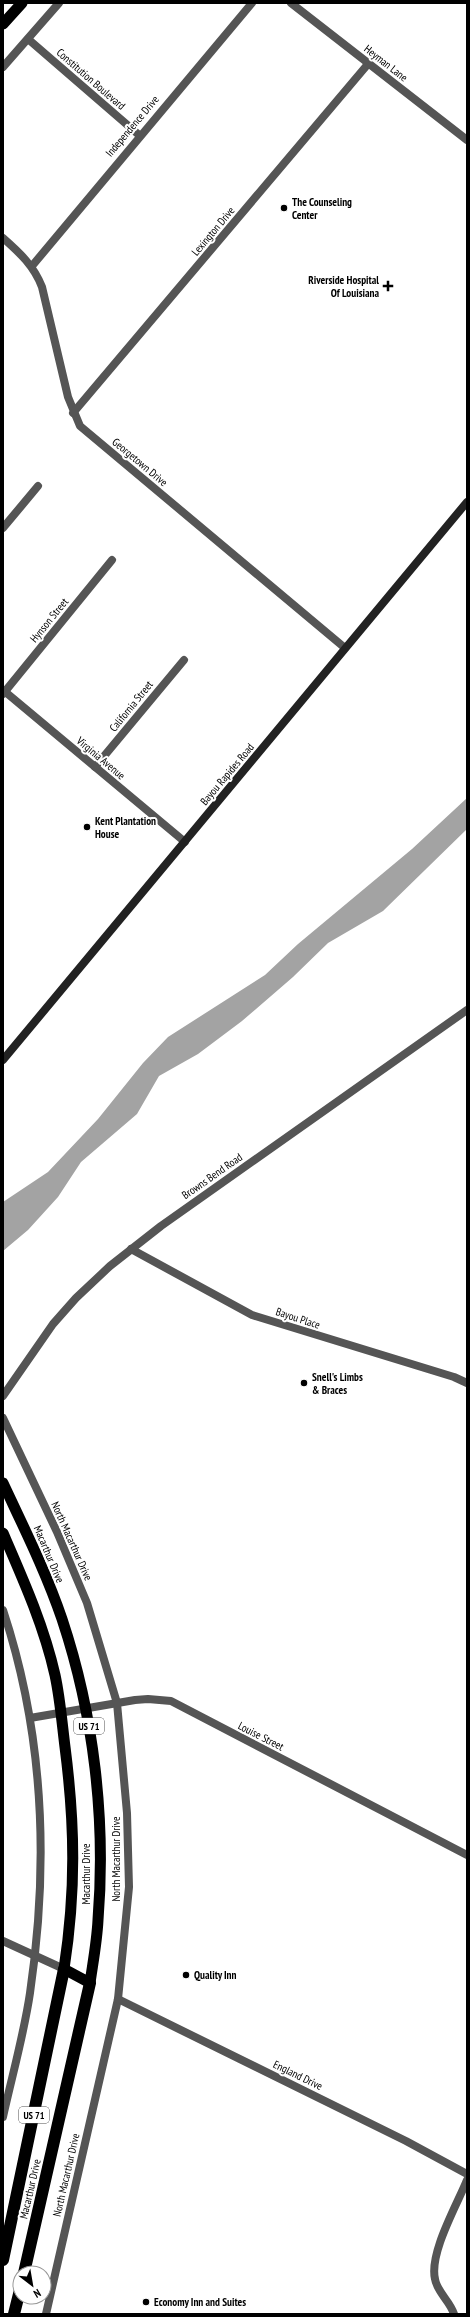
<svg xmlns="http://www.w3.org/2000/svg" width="470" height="2317" viewBox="0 0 470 2317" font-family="'PT Sans Narrow',sans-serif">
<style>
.water{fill:#a3a3a3}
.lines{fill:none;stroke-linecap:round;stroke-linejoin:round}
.minor{stroke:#555;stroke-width:8}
.tertiary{stroke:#555;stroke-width:8}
.secondary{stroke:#222;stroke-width:8}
.trunk{stroke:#000;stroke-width:11}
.motorway{stroke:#000;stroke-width:12}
.poi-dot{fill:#000;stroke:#fff;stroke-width:1.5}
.labels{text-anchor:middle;stroke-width:4;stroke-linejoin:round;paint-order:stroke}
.shield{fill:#fff;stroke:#4c4c4c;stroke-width:1}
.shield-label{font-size:10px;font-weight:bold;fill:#000}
.street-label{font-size:11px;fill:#000;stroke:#fff}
.poi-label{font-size:11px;font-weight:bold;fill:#000;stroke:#fff;text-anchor:start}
</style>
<rect width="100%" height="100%" fill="#fff"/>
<polygon class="water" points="467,798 467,829 383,911 328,943 293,977 242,1021 198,1054 159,1076 137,1114 81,1162 58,1197 28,1230 3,1251 3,1202 48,1172 98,1119 143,1063 168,1037 265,975 298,944 412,849"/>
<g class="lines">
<g class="minor">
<polyline points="28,39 139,135"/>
<polyline points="3,67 59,3"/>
<path d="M3,238C20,253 34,266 42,287L68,397L80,426L345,648"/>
<polyline points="32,266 252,3"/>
<polyline points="73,413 368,64"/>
<polyline points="3,528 38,486"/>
<polyline points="3,690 185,842"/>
<polyline points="3,694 112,560"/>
<polyline points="95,767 184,660"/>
<polyline points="131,1249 252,1315 454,1377 467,1383"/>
<polyline points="3,1396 53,1324 76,1298 110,1266 161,1226 467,1010"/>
<polyline points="30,1718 135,1700 148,1699 171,1701 467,1855"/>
<path d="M454,2314C450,2301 437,2292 435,2279C429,2253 457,2205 467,2180"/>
</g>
<g class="tertiary">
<polyline points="291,3 467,140"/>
<polyline points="3,1418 57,1532 87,1603 117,1703 127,1813 129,1887 118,1999 46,2314"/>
<path d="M3,1610C44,1734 49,1864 30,1993C24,2034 12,2076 3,2117"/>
<polyline points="3,1941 64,1969"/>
<polyline points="118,1999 406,2141 467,2174"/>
</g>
<polyline class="secondary" points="3,1060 467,502"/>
<g class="trunk">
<polyline points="3,24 22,3"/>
<path d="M3,1483C24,1528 46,1572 62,1619C94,1715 106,1820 98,1920C97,1941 93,1962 90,1983L64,1969C76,1891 75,1825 65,1747C62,1723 60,1698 55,1675C44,1626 23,1579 3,1533"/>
</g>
<g class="motorway">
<polyline points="3,2260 64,1969"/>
<polyline points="24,2273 90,1983"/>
<polyline points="14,2314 20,2290"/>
</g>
</g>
<g class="poi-dot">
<circle cx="284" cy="208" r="4"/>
<path d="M386 280h4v4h4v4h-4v4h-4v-4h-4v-4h4z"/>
<circle cx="87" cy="827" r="4"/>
<circle cx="304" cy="1383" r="4"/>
<circle cx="186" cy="1975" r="4"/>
<circle cx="146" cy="2302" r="4"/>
</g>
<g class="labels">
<g class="shield">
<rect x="74" y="1718" width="30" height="16" rx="3"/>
<rect x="19" y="2107" width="30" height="16" rx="3"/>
</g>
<g class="shield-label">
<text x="89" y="1730">US 71</text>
<text x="34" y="2119">US 71</text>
</g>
<g class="street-label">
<text transform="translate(386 63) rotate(38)" y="4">Heyman Lane</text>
<text transform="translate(91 79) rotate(41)" y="4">Constitution Boulevard</text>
<text transform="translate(132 126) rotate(-50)" y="4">Independence Drive</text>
<text transform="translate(213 231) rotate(-50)" y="4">Lexington Drive</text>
<text transform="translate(140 462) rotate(40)" y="4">Georgetown Drive</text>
<text transform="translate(49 620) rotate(-51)" y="4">Hynson Street</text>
<text transform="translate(131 706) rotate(-51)" y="4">California Street</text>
<text transform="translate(101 758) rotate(40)" y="4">Virginia Avenue</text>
<text transform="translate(227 774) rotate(-50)" y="4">Bayou Rapides Road</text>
<text transform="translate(212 1176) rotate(-35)" y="4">Browns Bend Road</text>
<text transform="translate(298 1318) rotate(18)" y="4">Bayou Place</text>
<text transform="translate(72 1541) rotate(66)" y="4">North Macarthur Drive</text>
<text transform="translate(49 1554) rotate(67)" y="4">Macarthur Drive</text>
<text transform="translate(261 1736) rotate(27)" y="4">Louise Street</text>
<text transform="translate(116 1859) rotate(-90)" y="4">North Macarthur Drive</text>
<text transform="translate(86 1874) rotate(-90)" y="4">Macarthur Drive</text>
<text transform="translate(298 2075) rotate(26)" y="4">England Drive</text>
<text transform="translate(66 2175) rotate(-77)" y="4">North Macarthur Drive</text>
<text transform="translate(30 2189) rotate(-77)" y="4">Macarthur Drive</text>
</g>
<g class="poi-label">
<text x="292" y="206">The Counseling<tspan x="292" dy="13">Center</tspan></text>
<text x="379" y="284" text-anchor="end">Riverside Hospital<tspan x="379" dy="13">Of Louisiana</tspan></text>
<text x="95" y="825">Kent Plantation<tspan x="95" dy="13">House</tspan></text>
<text x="312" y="1381">Snell's Limbs<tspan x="312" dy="13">&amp; Braces</tspan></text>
<text x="194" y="1979">Quality Inn</text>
<text x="154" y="2306">Economy Inn and Suites</text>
</g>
</g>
<rect width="470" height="2317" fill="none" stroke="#000000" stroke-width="8"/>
<g transform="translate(32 2285) rotate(149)"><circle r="19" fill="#ffffff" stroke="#999999"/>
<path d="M0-3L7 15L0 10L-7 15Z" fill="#000000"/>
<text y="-6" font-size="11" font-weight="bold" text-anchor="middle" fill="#000000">N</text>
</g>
</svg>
